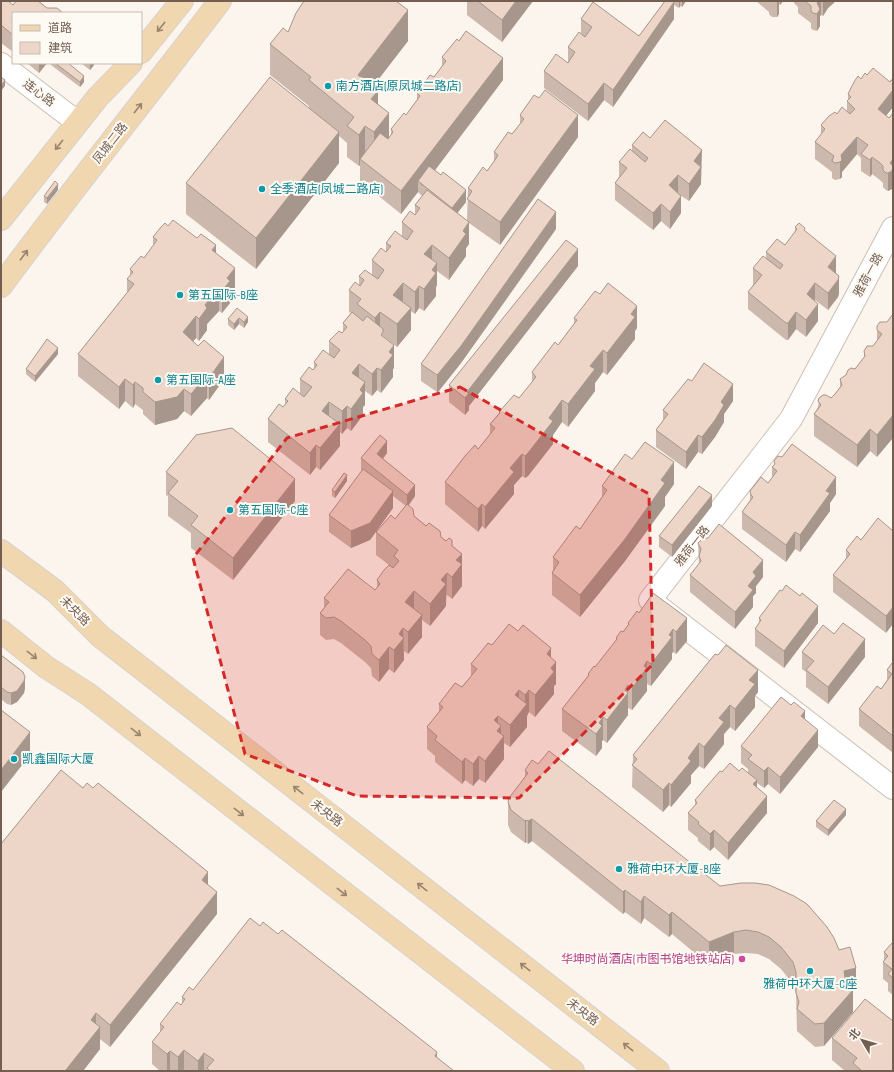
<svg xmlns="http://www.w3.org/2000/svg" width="894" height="1072" viewBox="0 0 894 1072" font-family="'Sofia Sans Condensed','Noto Sans SC',sans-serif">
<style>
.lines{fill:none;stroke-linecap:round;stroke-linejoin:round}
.minor-casing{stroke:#ccbeb4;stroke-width:24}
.major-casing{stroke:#d8d2cf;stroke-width:24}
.minor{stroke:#fff;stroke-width:22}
.major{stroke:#f0d7af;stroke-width:22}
.wall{fill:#ccb8ac}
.shaded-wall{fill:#a6968c}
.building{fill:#edd6c8;stroke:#a6968c}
.oneway{stroke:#99826e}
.marked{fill:#d62828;fill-opacity:0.2;stroke:#d62828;stroke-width:3;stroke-dasharray:8 5;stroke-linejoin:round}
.culture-dot{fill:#0f9aa8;stroke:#fdfaf4;stroke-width:1.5}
.hotel-dot{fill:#d1479c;stroke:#fdfaf4;stroke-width:1.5}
.labels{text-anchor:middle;stroke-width:4;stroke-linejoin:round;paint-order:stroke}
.culture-label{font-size:12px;fill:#0d838f;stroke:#fdfaf4;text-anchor:start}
.street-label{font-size:12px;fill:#745e52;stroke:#fdfaf4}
.hotel-label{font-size:12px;fill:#b23c85;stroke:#fdfaf4;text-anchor:end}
</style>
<rect width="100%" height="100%" fill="#fbf5ee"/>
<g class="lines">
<g class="minor-casing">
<g id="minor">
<polyline points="1,64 77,122"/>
<polyline points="893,228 791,419 650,600 893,788"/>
</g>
</g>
<g class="major-casing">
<g id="major">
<polyline points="141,52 182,1"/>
<polyline points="1,219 98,97 131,63"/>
<path d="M1,286C72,190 147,97 220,1"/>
<polyline points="1,551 55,591 100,636 658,1071"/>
<polyline points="1,631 46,667 88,694 573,1071"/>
</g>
</g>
<use href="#minor" class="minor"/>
<use href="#major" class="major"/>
</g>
<g class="wall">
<polygon points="1,1 13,5 13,52 1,43"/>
<polygon points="467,1 533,1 502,42 467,15"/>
<polygon points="665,1 686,1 682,7 680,6 679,8 674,5 674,19 613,107 604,100 588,121 544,88 544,71 568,62 568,47 581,34 581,19 639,36"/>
<polygon points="756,1 783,1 780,5 779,4 779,14 777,17 772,17 769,14 769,12"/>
<polygon points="794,1 836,1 828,8 823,16 821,15 820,16 820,26 817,31 813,30 811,28 811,23 798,13 798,7 794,3"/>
<polygon points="288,32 408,41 372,87 389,138 391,135 391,129 406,115 417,100 417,93 434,77 442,66 442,57 503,80 435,170 466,202 457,213 467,221 468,188 487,171 494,161 494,152 512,134 520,124 520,115 578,137 500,245 469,223 469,244 466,248 466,256 449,280 437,271 437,285 436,287 436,296 424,311 419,308 415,314 411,311 411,330 397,347 383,336 394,368 393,369 393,377 381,393 377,390 372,396 365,391 365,405 363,407 363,415 351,431 347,428 342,434 340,432 340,446 320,470 316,467 310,475 268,442 268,419 283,407 285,405 285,399 300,394 300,379 313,370 314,369 314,362 329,354 329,341 343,332 343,323 351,313 349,312 349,290 359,286 359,276 372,275 372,260 386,252 386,243 402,236 402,222 415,214 415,205 422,196 418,192 401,214 360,181 360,165 359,166 347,157 347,143 339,136 339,163 256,269 186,214 186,183 309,108 309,106 270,75 270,44"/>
<polygon points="27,63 47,63 39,73"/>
<polygon points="51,63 68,63 84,82 80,87 51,65"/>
<polygon points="81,63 94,63 94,65 90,70"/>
<polygon points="848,94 893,107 886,116 889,118 893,113 893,184 892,189 888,191 886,190 883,187 883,183 880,180 872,174 870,177 861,171 861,158 857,154 842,172 842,177 840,179 835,180 832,178 832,172 815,159 815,142 821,134 821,125 837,114 847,111 847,101 848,100"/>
<polygon points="650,138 702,167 701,168 701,184 689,201 677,193 681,213 670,229 661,221 653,230 615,200 615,183 619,177 619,162 632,151 632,145"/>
<polygon points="58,190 47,204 44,202 44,196"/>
<polygon points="168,226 216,253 235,290 230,297 230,303 222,313 219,311 207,324 207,330 199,341 196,338 193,341 224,379 209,400 207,398 191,416 184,411 177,419 155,425 143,414 143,410 135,404 133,408 125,401 119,409 78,376 78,354 127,293 127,279 130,276 130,269 144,258 153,246 153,237"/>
<polygon points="795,227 805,231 836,273 839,293 838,297 828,310 815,300 815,301 818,321 806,337 796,329 788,340 786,340 748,309 748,292 753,285 753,268 766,258 766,252 785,245 795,232"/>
<polygon points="556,229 461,363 438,392 437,392 421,381 421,364"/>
<polygon points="578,266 469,406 469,410 465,415 449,402 449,385"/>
<polygon points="248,317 248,322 244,328 239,324 234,330 228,325 228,319"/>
<polygon points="574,318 637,328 635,331 635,339 607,375 603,372 595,383 595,391 568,427 562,422 553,435 553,444 528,476 525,478 522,476 514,485 514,494 485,529 482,526 478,532 445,504 445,482 479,448 490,434 490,424 499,413 499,412 519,398 532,382 532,372 558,345 574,324"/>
<polygon points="887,322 877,457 870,451 857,467 814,436 814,414 818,407 819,398 831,398 835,394 840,387 840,379 855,369 864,358 864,351 873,346 877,341 877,326"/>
<polygon points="58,354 35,382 26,374 26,369"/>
<polygon points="692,381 733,401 724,414 724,422 715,437 702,454 698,452 686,469 656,447 656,430 663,421 663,410"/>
<polygon points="387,453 383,459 415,496 409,505 414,516 441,537 462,554 462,586 452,599 447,595 446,596 446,606 430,626 422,620 422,637 408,654 404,651 404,660 394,673 389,669 379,682 372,676 371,668 365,662 341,643 334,639 326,640 320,635 320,613 324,608 324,598 375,590 377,588 377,580 389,565 376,555 376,532 395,519 406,506 393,496 393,508 370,540 351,548 329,532 329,515 362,471 361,470 361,458"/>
<polygon points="632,459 674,484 665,497 665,506 625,561 580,617 552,595 552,573 553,570 553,557 580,529 602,497 602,486"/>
<polygon points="772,467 836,494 830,503 830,511 800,552 795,549 786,562 742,529 742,512 750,500 750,491 768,483 772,478"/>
<polygon points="166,472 295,501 233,580 191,548 191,533 168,516 168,496 166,495"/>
<polygon points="347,481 335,498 332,496 332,490"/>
<polygon points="712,506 672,557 659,547 659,536"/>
<polygon points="893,531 886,633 833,592 833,575 846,559 846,550 861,540"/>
<polygon points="698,543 763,577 756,586 756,593 753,596 753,607 735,629 690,592 690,575 699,564"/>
<polygon points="782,591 818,623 784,668 755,646 755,629 759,623 759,618"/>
<polygon points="653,593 687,641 676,654 673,652 672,653 672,659 651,686 647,684 647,691 632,710 628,708 628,715 607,743 603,740 602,741 602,748 596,756 562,731 562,709 588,676 588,674 595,667 616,641 616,638 623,632 628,626 628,623 639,613"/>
<polygon points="492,645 551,658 556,684 554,686 554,694 535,717 529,712 527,716 527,727 510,747 504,743 504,759 485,783 479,779 473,786 465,780 462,784 435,762 435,756 427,749 427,727 439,712 439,704 462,687 471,676 471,664"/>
<polygon points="802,652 865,657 828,704 806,687 806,672 802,669"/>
<polygon points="715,654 758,692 755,696 755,707 735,731 730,727 724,734 724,744 704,769 699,766 691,775 691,783 671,807 669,805 663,812 632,787 633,755"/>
<polygon points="1,655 25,688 24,693 17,702 11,705 7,704 1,699"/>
<polygon points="893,664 893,753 859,726 859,709 881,689 887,680 887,670"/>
<polygon points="805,719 818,747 780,794 768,784 764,788 757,783 757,787 767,813 728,860 714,847 710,851 698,841 698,838 688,830 688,813 695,806 695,800 722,772 739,771 748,773 748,769 741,763 741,746"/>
<polygon points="538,764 720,886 839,950 856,990 853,991 853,1012 824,1046 815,1047 797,1031 796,994 793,984 781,969 769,959 758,954 746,953 734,954 709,965 672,934 669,937 644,918 641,924 625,912 623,914 532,841 528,844 526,842 525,843 511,832 508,825 508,802 525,777 525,770"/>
<polygon points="83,788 208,885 217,914 110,1047 100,1039 100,1049 83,1071"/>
<polygon points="846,815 828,836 816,827 816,821"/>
<polygon points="893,942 893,995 888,991 888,983 883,979 883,962 884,961 884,952"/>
<polygon points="193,990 437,1058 454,1071 160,1071 152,1064 152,1042 160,1032 160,1024 182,1004 182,997"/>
<polygon points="832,1038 893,1071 845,1071 832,1060"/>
</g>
<g class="shaded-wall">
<polygon points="516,1 533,1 502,42 502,20"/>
<polygon points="679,1 680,1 680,6 679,8"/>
<polygon points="682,1 686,1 682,7"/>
<polygon points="777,1 779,1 779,14 777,17"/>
<polygon points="780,1 783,1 780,5"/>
<polygon points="819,1 821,1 821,15 820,16 820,26 817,31 817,3"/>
<polygon points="823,1 836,1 828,8 823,16"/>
<polygon points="674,2 674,19 613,107 613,90"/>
<polygon points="408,10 408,41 358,106 358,75"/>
<polygon points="503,58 503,80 423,186 418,181 418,192 401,214 401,191"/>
<polygon points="39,63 47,63 39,73"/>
<polygon points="91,63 94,63 94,65 90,70 90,64"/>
<polygon points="84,76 84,82 80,87 80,82"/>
<polygon points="5,80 5,86 1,91 1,86"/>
<polygon points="604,83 604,100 588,121 588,104"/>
<polygon points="893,90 893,107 878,126 878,109"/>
<polygon points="378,91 378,122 371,99"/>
<polygon points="389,113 389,144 374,163 374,132"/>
<polygon points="578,115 578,137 500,245 500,222"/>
<polygon points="365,126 365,157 360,159 360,165 359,166 359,135"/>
<polygon points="339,132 339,163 256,269 256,238"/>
<polygon points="857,137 857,154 842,172 842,177 840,179 840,162 841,155"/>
<polygon points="702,150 701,184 689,201 689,184 694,161"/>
<polygon points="872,157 872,174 870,177 870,160"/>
<polygon points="893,159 893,184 892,189 888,191 888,173 890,163"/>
<polygon points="678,175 678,192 669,203 669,185"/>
<polygon points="58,184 58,190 47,204 47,198"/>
<polygon points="466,190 466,202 452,220 452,208"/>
<polygon points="681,196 681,213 670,229 670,212"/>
<polygon points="661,204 661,221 653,230 653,213"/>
<polygon points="556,212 556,229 461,363 438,392 437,392 437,375"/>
<polygon points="469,222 469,244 466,248 466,256 449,280 449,258 463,231"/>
<polygon points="216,245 216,267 212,250"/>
<polygon points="432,245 432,267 424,254"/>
<polygon points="578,249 578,266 469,406 469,410 465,415 465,398 467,392"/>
<polygon points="836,256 836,273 828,284 828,267"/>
<polygon points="437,263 437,285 436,287 436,296 424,311 424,289 432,270"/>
<polygon points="235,268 235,290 230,297 230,303 222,313 222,291 227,278"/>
<polygon points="839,276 839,293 838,297 828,310 828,293"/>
<polygon points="403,283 403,305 393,295"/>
<polygon points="815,283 815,300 807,311 807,294"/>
<polygon points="419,286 419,308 415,314 415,292"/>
<polygon points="219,288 219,311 207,324 207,330 199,341 199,319 205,305"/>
<polygon points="818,304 818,321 806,337 806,320"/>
<polygon points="637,306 637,328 635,331 635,339 607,375 607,353 631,314"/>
<polygon points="411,308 411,330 397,347 397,324"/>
<polygon points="380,312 380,334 375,340 375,318"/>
<polygon points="796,312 796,329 788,340 788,323"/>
<polygon points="196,316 196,338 183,354 183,332"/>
<polygon points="248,317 248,322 244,328 244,322"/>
<polygon points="239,318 239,324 234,330 234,324"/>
<polygon points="394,345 394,368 393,369 393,377 381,393 381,370 389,352"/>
<polygon points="58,348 58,354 35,382 35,376"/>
<polygon points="603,350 603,372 595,383 595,391 568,427 568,404 590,366"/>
<polygon points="224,357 224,379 209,400 209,378"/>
<polygon points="359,364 359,386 352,373"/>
<polygon points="377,368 377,390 372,396 372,374"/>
<polygon points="207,375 207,398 191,416 191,394"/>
<polygon points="125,379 125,401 119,409 119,387"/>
<polygon points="135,382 135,404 133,408 133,385"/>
<polygon points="365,382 365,405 363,407 363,415 351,431 351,409 360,390"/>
<polygon points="733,384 733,401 724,414 724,422 715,437 702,454 702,437 721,402"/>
<polygon points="184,389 184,411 177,419 155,425 155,402"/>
<polygon points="562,400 562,422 553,435 553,444 528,476 525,478 525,456 549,418"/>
<polygon points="329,402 329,424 322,411"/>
<polygon points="347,406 347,428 342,434 342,411"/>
<polygon points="893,415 893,438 877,457 877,435"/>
<polygon points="340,424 340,446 320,470 320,448"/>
<polygon points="870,429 870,451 857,467 857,445"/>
<polygon points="698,435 698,452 686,469 686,452"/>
<polygon points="387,441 387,453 377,466 377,454"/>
<polygon points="316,445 316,467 310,475 310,453"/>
<polygon points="522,454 522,476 514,485 514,494 485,529 485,507 510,468"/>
<polygon points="674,462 674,484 665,497 665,506 625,561 580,617 580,595"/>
<polygon points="347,475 347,481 335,498 335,492"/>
<polygon points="836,477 836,494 830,503 830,511 800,552 800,535 826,491"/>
<polygon points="295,479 295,501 233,580 233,558"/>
<polygon points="415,485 415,496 407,507 407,495"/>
<polygon points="393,491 393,508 370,540 351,548 351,531"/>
<polygon points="712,495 712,506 672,557 672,545"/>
<polygon points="482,504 482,526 478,532 478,509"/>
<polygon points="795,532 795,549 786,562 786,545"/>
<polygon points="462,554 462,586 452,599 452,577 456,560"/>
<polygon points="763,560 763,577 756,586 756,593 753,596 753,607 735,629 735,612 748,586 753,572"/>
<polygon points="447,573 446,606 430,626 430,604 441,580"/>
<polygon points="414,591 414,613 405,602"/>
<polygon points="818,606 818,623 784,668 784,651"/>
<polygon points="893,607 893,624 886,633 886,616"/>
<polygon points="422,615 422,637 408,654 408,632"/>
<polygon points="687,618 687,641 676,654 676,632"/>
<polygon points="403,628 404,660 394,673 394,650 399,634"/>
<polygon points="673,629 673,652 672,653 672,659 651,686 651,664 669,635"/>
<polygon points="865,639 865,657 828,704 828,687"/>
<polygon points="389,647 389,669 379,682 379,660"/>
<polygon points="551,648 551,668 556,662 556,684 554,686 554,694 535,717 535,695 547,654"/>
<polygon points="647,661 647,691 632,710 632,688 644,666"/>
<polygon points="758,670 758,692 755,696 755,707 735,731 735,709 749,680"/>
<polygon points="25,677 25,688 24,693 17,702 11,705 11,693"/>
<polygon points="628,685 628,715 607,743 607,720"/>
<polygon points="519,690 519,713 515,695"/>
<polygon points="529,690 529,712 527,716 527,727 510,747 510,725 525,706 525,695"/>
<polygon points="730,705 730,727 724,734 724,744 704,769 704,747 719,718"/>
<polygon points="805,711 805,728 801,716"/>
<polygon points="498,716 498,730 501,726 501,740 504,736 504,759 485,783 485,761 494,720"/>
<polygon points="603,717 603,740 602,741 602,748 596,756 596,734 599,723"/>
<polygon points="818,730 818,747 780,794 780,777"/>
<polygon points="30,732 30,755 1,792 1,770"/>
<polygon points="699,743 699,766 691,775 691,783 671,807 671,785 688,758"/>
<polygon points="479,756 479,779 473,786 473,764"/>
<polygon points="465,758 465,780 462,784 462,762"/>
<polygon points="768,767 768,784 764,788 764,771"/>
<polygon points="757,780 757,797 753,784"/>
<polygon points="669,783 669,805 663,812 663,790"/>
<polygon points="767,796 767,813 728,860 728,843"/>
<polygon points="846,809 846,815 828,836 828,830"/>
<polygon points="532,819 532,841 528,844 528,821"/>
<polygon points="526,820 526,842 525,843 525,821"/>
<polygon points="714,830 714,847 710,851 710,834"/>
<polygon points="208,872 208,894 202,880"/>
<polygon points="625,890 625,912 623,914 623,892"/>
<polygon points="217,892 217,914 110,1047 110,1025"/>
<polygon points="644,896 644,918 641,924 641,902"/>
<polygon points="672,912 672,934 669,937 669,915"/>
<polygon points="734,932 734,954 709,965 709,942"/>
<polygon points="856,968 856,990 853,991 853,1012 824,1046 824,1023 844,993 844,971"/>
<polygon points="96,1013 96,1032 100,1027 100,1049 83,1071 65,1071 91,1020"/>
<polygon points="184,1050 184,1071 178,1071 178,1057"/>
<polygon points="170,1051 170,1071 167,1071 167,1054"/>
<polygon points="437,1052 437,1071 435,1056"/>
<polygon points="204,1053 204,1071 198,1071 198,1061"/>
</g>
<g class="building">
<polygon points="1,1 8,1 13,5 16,1 38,1 47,8 57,8 63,13 13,13 13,35 1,25"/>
<polygon points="304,1 396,1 408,10 358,75 378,91 371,99 389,113 374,132 365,126 359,135 347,126 354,117 309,80 311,77 270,44 283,28 288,32 296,13"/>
<polygon points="478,1 516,1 502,20"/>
<polygon points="665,1 673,1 674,2 613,90 604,83 588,104 544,71 556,54 568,63 575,52 568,47 579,32 585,37 592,27 581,19 593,2 639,36"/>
<polygon points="805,1 819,1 817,3 820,9 817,14 813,13 811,11 811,6"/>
<polygon points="466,31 503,58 401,191 360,159 380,133 388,139 393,132 391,129 404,113 406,115 420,96 417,93 430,75 434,77 446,61 442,57 457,39 459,41"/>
<polygon points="55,63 68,63 84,76 80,82"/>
<polygon points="873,68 890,82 891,80 893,80 893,90 878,109 889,118 893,113 893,159 890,163 893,166 892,171 888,173 886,173 883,170 883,166 880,163 872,157 870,160 861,154 868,145 857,137 841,155 842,160 840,162 835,163 832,161 834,156 815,142 825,129 821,125 829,116 835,112 837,114 842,107 850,114 855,109 847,101 851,97 848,94 854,82 858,76 861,79 865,73 867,75"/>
<polygon points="1,77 5,80 1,86"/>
<polygon points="270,77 339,132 256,238 186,183"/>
<polygon points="545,90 578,115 500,222 467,199 472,191 468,188 483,167 487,171 495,160 498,155 494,152 508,132 512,134 524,119 520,115 534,95 539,98"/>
<polygon points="665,120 702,150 694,161 701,167 689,184 678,175 669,185 681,196 670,212 661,204 653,213 615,183 627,168 619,162 630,149 645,162 648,158 632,145 643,132 650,138"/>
<polygon points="429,166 441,175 443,172 466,190 452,208 418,181"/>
<polygon points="55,181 58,184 47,198 44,196"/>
<polygon points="427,190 469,222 463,231 466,234 449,258 432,245 424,254 437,263 432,270 436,273 424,289 419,286 415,292 403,283 393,295 411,308 397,324 380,312 375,318 357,304 361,299 349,290 355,282 360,286 364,280 359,276 365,270 378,279 384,270 372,260 381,248 386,252 391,246 386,243 395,231 407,240 413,231 402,222 410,211 415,215 420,208 415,205"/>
<polygon points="538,199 556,212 461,346 438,374 437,375 421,364"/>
<polygon points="173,220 197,238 201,234 216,245 212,250 235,268 227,278 230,281 222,291 219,288 212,296 205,305 207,308 199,319 196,316 183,332 198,346 204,340 224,357 209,378 207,375 191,394 184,389 177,397 155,402 143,392 143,388 135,382 133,385 125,379 119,387 78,354 134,284 127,279 133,272 130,269 141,256 144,258 157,240 153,237 161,227 165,223 168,226"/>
<polygon points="799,223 805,228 804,230 836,256 828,267 839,276 838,280 828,293 815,283 807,294 818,304 806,320 796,312 788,323 786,323 748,292 762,275 753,268 763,256 780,269 783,265 766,252 777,239 785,245 797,229 795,227"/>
<polygon points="566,240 578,249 467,392 469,393 465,398 449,385"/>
<polygon points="608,283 637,306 631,314 635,317 607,353 603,350 590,366 595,369 568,404 562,400 549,418 553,421 528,453 525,456 522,454 510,468 514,472 485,507 482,504 478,509 445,482 465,456 475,445 478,449 479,448 495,428 490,424 500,413 499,412 514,395 519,398 536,377 532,372 555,342 558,345 577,320 574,318 595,291 600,294"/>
<polygon points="237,308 248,317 244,322 239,318 234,324 228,319"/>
<polygon points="352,312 363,321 367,316 383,329 383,332 381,335 394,345 389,352 393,355 381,370 377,368 372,374 359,364 352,373 365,382 360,390 363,393 351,409 347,406 342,411 329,402 322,411 340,424 320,448 316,445 310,453 268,419 279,404 283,407 288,401 285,399 293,388 304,397 312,387 300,379 309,367 313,370 317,365 314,362 323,350 334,358 340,350 329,341 339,331 342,333 347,327 343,323"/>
<polygon points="893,314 893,415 877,435 870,429 857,445 814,414 821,405 818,401 819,398 823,395 826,395 831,398 835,394 842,385 840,379 846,375 848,370 851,368 855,369 865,356 864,351 867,346 873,346 882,334 877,330 877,326 880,322 887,322"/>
<polygon points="47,339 58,348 35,376 26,369"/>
<polygon points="704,363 733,384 721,402 724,405 715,420 702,437 698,435 686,452 656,430 668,414 663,410 688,379 692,381"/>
<polygon points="232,428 295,479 233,558 191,525 198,516 168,493 178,481 166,472 196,435"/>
<polygon points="380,435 387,441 377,454 415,485 407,495 361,458"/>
<polygon points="645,442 674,462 661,480 665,483 625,539 580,595 552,573 559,562 553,557 576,526 580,529 607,490 602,486 625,454 632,459"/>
<polygon points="792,444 836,477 826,491 830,493 800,535 795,532 786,545 742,512 753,497 751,495 750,491 761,477 768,483 777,471 772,467 775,464 774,461 778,456 782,457"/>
<polygon points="363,469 393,491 370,523 351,531 329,515"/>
<polygon points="344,473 347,475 335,492 332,490"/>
<polygon points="699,486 712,495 672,545 659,536"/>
<polygon points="407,504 413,509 414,516 426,526 429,523 440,531 441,537 446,541 449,538 452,540 452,546 462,554 456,560 462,564 452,577 447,573 441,580 446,584 430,604 414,591 405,602 422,615 408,632 403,628 399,634 404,638 394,650 389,647 379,660 372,654 371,646 365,640 341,621 334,617 326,618 320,613 329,602 324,598 348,569 375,590 380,584 377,580 384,570 389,565 393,568 399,561 394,556 398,550 376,532 391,515 395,519"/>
<polygon points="878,518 893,531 893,607 886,616 833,575 850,554 846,550 857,536 861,540"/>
<polygon points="719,524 763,560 753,572 756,576 748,586 753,590 735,612 690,575 701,561 699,556 701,549 698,543 702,539 708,538"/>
<polygon points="786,585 800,596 802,593 818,606 784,651 755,629 761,620 759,618 780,590 782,591"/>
<polygon points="653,593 687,618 676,632 673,629 669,635 672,637 651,664 647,661 644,666 647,668 632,688 628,685 625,690 628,693 607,720 603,717 599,723 602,726 596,734 562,709 589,675 588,674 594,666 595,667 617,639 616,638 621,631 623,632 629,624 628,623 637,611 639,613"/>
<polygon points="843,623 865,639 828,687 806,670 814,661 802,652 823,625 834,634"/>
<polygon points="509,624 518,631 523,625 551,648 547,654 556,662 551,668 554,672 535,695 529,690 525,695 519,690 515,695 527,704 510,725 498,716 494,720 501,726 497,731 504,736 485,761 479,756 473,764 465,758 462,762 435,740 437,736 427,727 443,707 439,704 455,683 462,687 477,669 471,664 488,643 492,645"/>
<polygon points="726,645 758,670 749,680 755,684 735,709 730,705 719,718 724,722 704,747 699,743 688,758 691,761 671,785 669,783 663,790 632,765 637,759 633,755 715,654 718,655"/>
<polygon points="1,655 23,672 25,677 24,681 17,691 11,693 7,692 1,687"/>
<polygon points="892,663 893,664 893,736 859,709 877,686 881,689 892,674 887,670"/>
<polygon points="781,697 791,705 794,702 805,711 801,716 818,730 780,777 768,767 764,771 748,759 752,755 741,746"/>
<polygon points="1,710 30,732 1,770"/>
<polygon points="549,751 720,886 741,883 755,883 769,885 794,896 807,904 827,927 834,938 839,950 850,947 856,968 844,971 846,984 853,990 824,1023 815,1024 797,1009 799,1002 796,993 796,972 793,962 781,947 769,937 758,932 746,930 734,932 709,942 672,912 669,915 644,896 641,902 625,890 623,892 532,819 528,821 526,820 525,821 511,810 508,802 509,798 528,773 525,770 532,760 538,764"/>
<polygon points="730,763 739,771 742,768 757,780 753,784 767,796 728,843 714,830 710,834 698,824 699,822 688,813 697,803 695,800 720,771 722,772"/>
<polygon points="61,770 83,788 87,783 93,788 98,783 208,872 202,880 217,892 110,1025 96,1013 91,1020 100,1027 65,1071 1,1071 1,844"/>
<polygon points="834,800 846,809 828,830 816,821"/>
<polygon points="250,918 260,926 263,922 278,934 282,930 437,1052 435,1056 454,1071 210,1071 207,1068 214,1060 204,1053 198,1061 184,1050 178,1057 170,1051 167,1054 152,1042 164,1027 160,1024 177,1002 181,1005 185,999 182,997 189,987 193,990"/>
<polygon points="893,942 893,978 888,974 892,969 883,962 888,956 884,952"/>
<polygon points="865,999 893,1021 893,1071 862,1071 853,1063 857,1058 832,1038"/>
</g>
<defs><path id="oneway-shaft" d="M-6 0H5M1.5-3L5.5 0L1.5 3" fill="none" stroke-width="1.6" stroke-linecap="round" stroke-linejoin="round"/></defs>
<g class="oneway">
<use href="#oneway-shaft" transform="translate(161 27) rotate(129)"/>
<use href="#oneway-shaft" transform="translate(138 108) rotate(-52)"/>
<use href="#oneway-shaft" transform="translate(59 145) rotate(128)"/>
<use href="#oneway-shaft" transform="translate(24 255) rotate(-53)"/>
<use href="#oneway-shaft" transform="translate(32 655) rotate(38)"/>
<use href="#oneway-shaft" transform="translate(136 732) rotate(38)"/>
<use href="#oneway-shaft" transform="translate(298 790) rotate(-142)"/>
<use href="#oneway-shaft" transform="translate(239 812) rotate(38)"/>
<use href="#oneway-shaft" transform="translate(422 887) rotate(-142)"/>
<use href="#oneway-shaft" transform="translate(342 892) rotate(38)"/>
<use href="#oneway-shaft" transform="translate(525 967) rotate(-142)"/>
<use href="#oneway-shaft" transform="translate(628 1047) rotate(-142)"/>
</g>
<path class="marked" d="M460,387L649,494L653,664L519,798L357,796L245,754L193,558L287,438Z"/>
<g class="culture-dot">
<circle cx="328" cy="86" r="4"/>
<circle cx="262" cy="189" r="4"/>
<circle cx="180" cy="295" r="4"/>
<circle cx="158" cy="380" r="4"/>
<circle cx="230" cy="510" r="4"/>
<circle cx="14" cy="759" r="4"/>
<circle cx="619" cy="869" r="4"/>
<circle cx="810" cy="971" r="4"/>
</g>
<circle class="hotel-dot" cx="742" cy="959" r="4"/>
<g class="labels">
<g class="culture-label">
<text x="336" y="90">南方酒店(原凤城二路店)</text>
<text x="270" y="193">全季酒店(凤城二路店)</text>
<text x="188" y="299">第五国际-B座</text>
<text x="166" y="384">第五国际-A座</text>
<text x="238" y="514">第五国际-C座</text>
<text x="22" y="763">凯鑫国际大厦</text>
<text x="627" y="873">雅荷中环大厦-B座</text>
<text x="810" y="988" text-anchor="middle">雅荷中环大厦-C座</text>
</g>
<g class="street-label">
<text transform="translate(39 93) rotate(37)" y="4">连心路</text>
<text transform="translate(110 143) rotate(-52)" y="4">凤城二路</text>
<text transform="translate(868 275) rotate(-62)" y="4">雅荷一路</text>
<text transform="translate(692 546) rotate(-52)" y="4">雅荷一路</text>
<text transform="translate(75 611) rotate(45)" y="4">未央路</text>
<text transform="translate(327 813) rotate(38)" y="4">未央路</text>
<text transform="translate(583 1012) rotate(38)" y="4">未央路</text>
</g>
<g class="hotel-label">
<text x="734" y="963">华坤时尚酒店(市图书馆地铁站店)</text>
</g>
</g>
<rect width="894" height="1072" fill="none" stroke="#745e52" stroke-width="4"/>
<rect x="12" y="12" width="130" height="52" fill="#fdfaf4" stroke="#c6bcb3"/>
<rect x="20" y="25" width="20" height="6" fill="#f0d7af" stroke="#c6bcb3"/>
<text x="48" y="32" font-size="12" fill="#745e52">道路</text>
<rect x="20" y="42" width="20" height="12" fill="#edd6c8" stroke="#c6bcb3"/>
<text x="48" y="52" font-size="12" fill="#745e52">建筑</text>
<g transform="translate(862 1040) rotate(308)" stroke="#fdfaf4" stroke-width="3" paint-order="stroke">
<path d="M0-3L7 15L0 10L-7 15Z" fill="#745e52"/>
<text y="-6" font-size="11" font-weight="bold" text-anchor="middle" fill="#745e52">北</text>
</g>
</svg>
